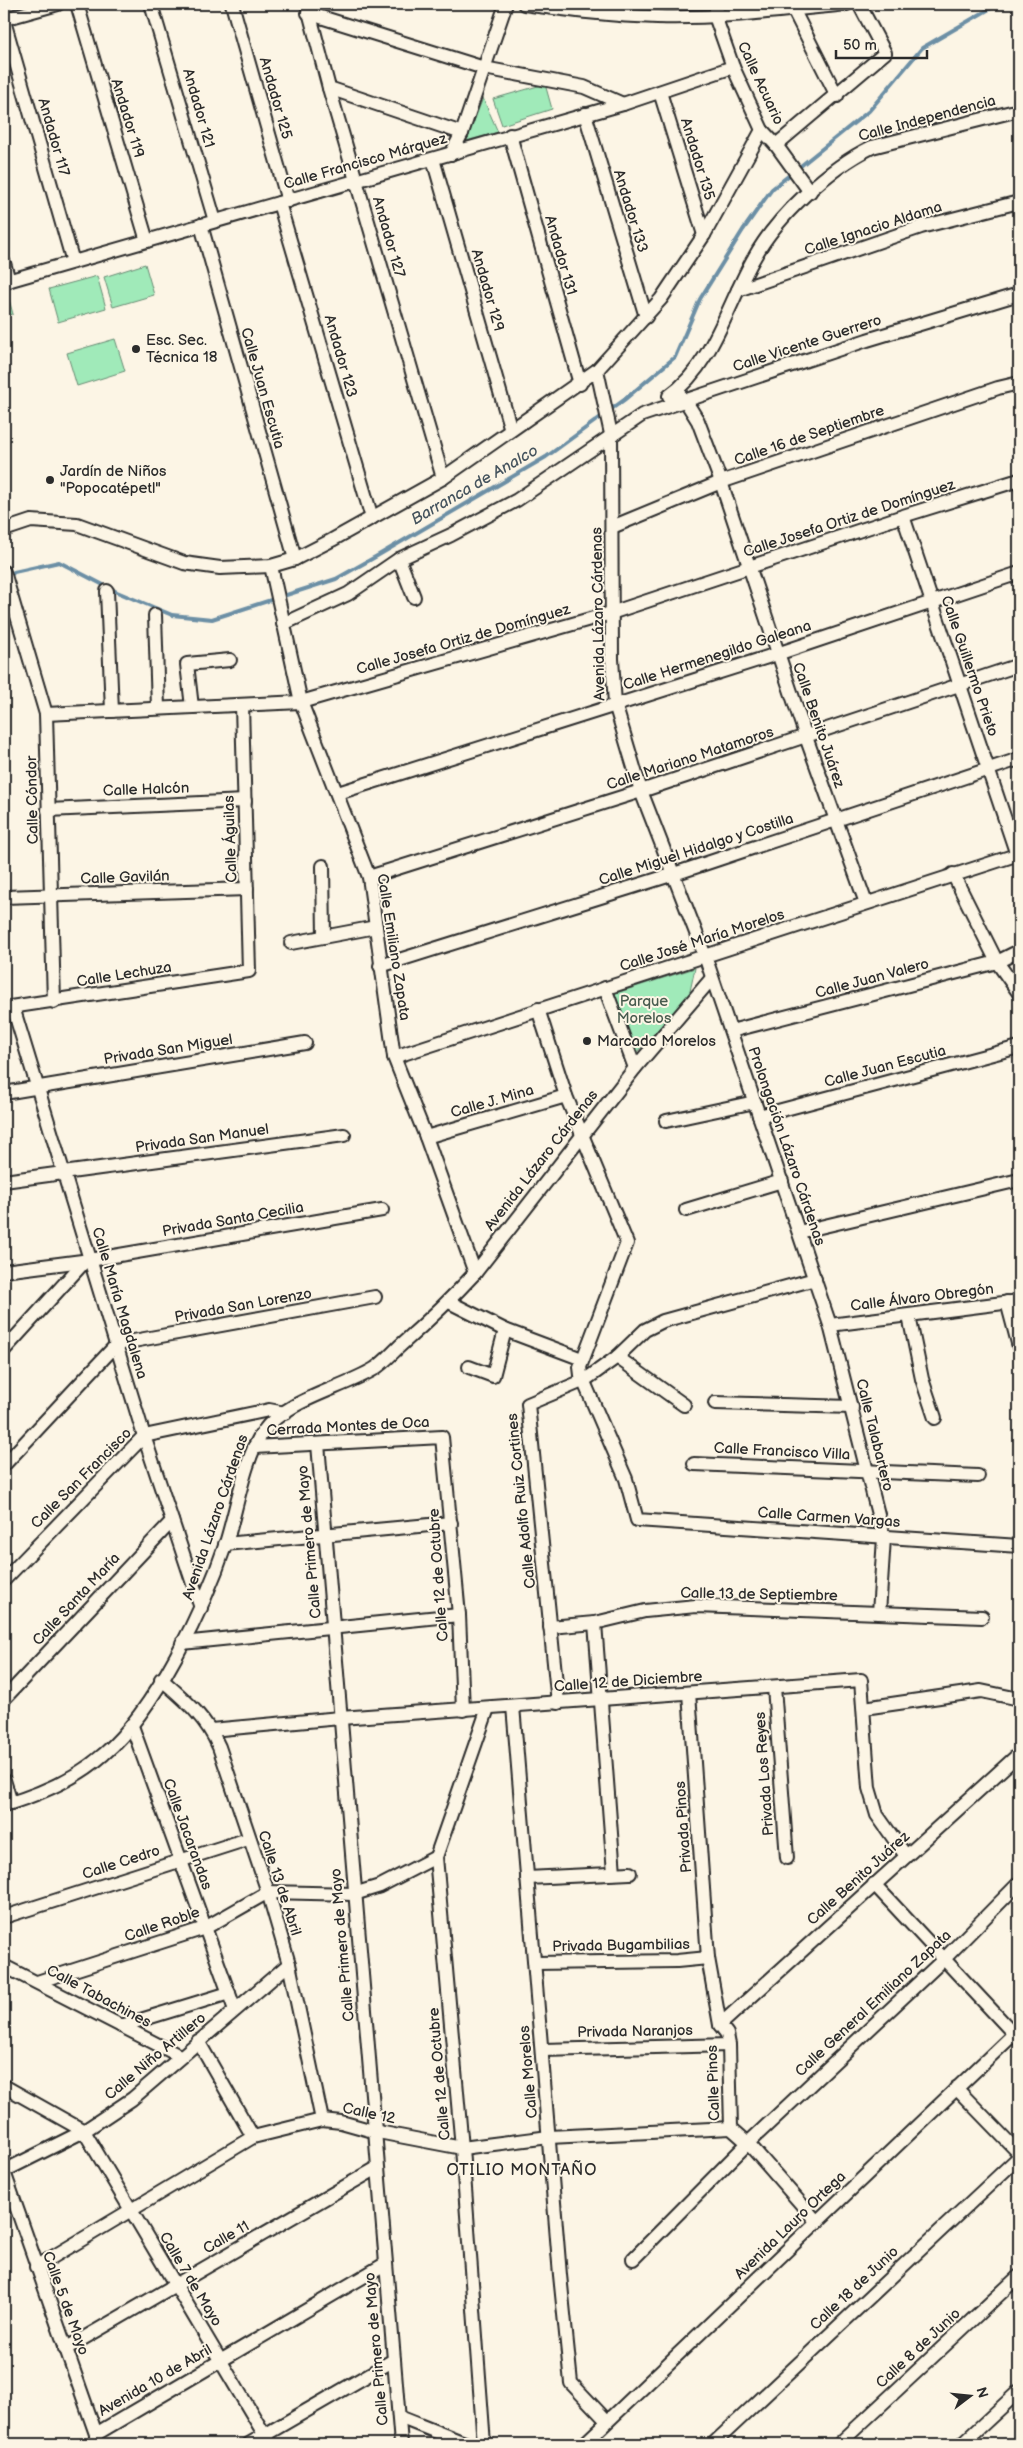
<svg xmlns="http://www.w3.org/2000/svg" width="1023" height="2448" viewBox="0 0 1023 2448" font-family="'Balsamiq Sans',sans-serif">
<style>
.green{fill:#a0eab9;stroke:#668a72}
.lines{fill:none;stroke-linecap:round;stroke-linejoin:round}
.stream{stroke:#6c8fa5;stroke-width:4}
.minor-casing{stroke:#2b2b2b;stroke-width:16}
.minor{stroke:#fcf5e5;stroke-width:12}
.poi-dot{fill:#2b2b2b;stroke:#fcf5e5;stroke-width:2}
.labels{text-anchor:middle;stroke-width:4;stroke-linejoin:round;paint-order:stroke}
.street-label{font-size:15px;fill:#2b2b2b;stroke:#fcf5e5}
.poi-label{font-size:15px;fill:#2b2b2b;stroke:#fcf5e5;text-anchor:start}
.park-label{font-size:15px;fill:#485b4e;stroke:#fcf5e5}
.water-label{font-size:16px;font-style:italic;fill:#46545e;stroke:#fcf5e5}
.neighbourhood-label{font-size:16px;letter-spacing:1px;fill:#2b2b2b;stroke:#fcf5e5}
</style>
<rect width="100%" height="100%" fill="#fcf5e5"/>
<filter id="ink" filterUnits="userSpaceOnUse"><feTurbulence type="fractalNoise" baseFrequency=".02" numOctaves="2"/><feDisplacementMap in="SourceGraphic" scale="10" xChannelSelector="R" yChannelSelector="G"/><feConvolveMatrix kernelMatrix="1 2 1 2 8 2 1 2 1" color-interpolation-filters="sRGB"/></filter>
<g filter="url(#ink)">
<g class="green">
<polygon points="545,84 552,109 502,125 493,99"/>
<polygon points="483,98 498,132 466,141"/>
<polygon points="145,264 154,295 113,307 104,277"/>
<polygon points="97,276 106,308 58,322 49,289"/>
<polygon points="6,289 13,314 4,317 4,290"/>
<polygon points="115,339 125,371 77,386 67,353"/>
<polygon points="695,968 689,996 634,1055 613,994"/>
</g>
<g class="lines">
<polyline class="stream" points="9,577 14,572 59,562 117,592 172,615 212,619 336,579 377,556 546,457 624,400 675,357 700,299 743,230 772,189 869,111 922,48 998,4"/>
<g class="minor-casing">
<g id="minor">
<polyline points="77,4 147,241"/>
<polyline points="151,4 215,221"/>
<polyline points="232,4 288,201"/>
<polyline points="307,4 329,88 443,478"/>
<path d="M524,4C568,10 612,16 657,17C720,19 784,10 847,4"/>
<polyline points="717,4 715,16 733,67 762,130 776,145 810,192"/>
<polyline points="793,9 837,96"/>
<polyline points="308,13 484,68 584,87 623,104"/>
<polyline points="4,19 58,4"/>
<polyline points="4,21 73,262"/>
<polyline points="329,88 462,133"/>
<polyline points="660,92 704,235"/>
<polyline points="585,114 646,317"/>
<polyline points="510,135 580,384"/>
<polyline points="776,145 885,53 859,4"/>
<polyline points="451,154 462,133 506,4"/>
<polyline points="433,159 511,430"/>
<polyline points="279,203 372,518"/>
<polyline points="201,225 295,559"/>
<polyline points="4,263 9,281"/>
<polyline points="4,282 623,104 733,67"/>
<polyline points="738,290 921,227 1019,202"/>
<polyline points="597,370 611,434 612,659 615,704 641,791 705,956 830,1325 884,1538 879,1613"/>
<polyline points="676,391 685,400 698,421 721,482 806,737 866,903"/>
<path d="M669,396C713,365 728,303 754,258C777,216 829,168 872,147L1019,110"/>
<polyline points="903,516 1017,855"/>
<polyline points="612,527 721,482 998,388 1019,383"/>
<polyline points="4,530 31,521 77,524 184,563 220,568 271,566 295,559 332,540 443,478 597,370 661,299 704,235 762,130"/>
<polyline points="399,559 414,597"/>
<polyline points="271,566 301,702 369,877 394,1057 426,1137 475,1273"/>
<polyline points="4,572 46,714 54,1002"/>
<polyline points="107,591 112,711"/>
<polyline points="155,615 158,708"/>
<polyline points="283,624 348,594 399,559 451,535 517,500 642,415 867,340 1019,294"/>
<polyline points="192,707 187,664 230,660"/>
<polyline points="46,714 301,702 611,613 903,516 1019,480"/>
<polyline points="338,793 777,654 1019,573"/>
<polyline points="48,810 245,801"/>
<polyline points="323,866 324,937"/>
<polyline points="953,874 997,962 1019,993"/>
<polyline points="369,877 641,791 1019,665"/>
<polyline points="4,897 247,889"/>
<polyline points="291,943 376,927"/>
<polyline points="380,966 674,874 1019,759"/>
<polyline points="605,988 635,1068"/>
<polyline points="13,1007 144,1436 201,1608"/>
<polyline points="4,1008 249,971 242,705"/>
<polyline points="538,1009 566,1096 627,1243 580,1367 581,1375 626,1479 637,1520 1019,1546"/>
<polyline points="731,1031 997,962 1019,951"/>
<polyline points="394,1057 1019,854"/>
<polyline points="4,1093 305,1043"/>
<polyline points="759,1116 1019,1047"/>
<polyline points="666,1121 755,1102"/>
<polyline points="426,1137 566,1096"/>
<polyline points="4,1181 344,1135"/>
<polyline points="686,1210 782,1181"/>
<polyline points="799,1232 1019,1180"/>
<polyline points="4,1271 90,1260 382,1210"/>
<polyline points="449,1302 505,1330 582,1359"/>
<polyline points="1007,1302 1019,1347"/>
<polyline points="909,1316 922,1379 935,1418"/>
<polyline points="830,1325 1019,1301"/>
<polyline points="4,1350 86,1260"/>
<polyline points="617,1357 684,1405"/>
<polyline points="469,1367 493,1376 505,1330"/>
<polyline points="715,1403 852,1407"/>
<polyline points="318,1444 401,2444"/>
<polyline points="254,1447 442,1437 459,1615 463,1710"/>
<polyline points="694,1464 978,1476"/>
<polyline points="4,1465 117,1344 375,1297"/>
<polyline points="225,1544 451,1523"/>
<polyline points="4,1580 144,1436 269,1410 285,1413"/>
<polyline points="595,1623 614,1873"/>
<polyline points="550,1627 595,1623 645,1611 696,1606 982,1617"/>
<polyline points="182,1643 459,1615"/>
<path d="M161,1679C185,1700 206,1717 219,1747L268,1892L289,1964L322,2120"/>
<polyline points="774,1687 787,1858"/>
<polyline points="689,1693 708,1958 720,2025 727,2034 729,2045 731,2128 748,2143 817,2222"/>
<polyline points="4,1699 172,1521"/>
<polyline points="558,1703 528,1404 585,1380 617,1357 645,1330 663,1321 815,1279"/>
<polyline points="513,1706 560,2275 571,2383 607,2421"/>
<polyline points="864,1708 981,1691 1019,1699"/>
<polyline points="132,1726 235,2010"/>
<polyline points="211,1730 340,1718 861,1680 869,1788 877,1815 906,1856"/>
<polyline points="4,1780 11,1803"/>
<path d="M4,1805C38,1795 77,1778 104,1754C155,1711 205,1606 226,1543C236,1512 245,1456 263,1432C285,1400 341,1389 374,1369C384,1363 393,1352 402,1344C428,1321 452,1298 475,1273L635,1068L712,978"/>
<polyline points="527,1878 630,1873"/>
<polyline points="874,1884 1014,2034"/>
<polyline points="4,1917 248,1839"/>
<polyline points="535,1963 677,1961 708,1958"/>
<polyline points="4,1966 180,2056"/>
<polyline points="37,1982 205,1928 268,1892 354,1894 380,1886 436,1857"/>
<polyline points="720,2025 1019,1754"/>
<polyline points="121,2026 229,1993"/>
<polyline points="198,2041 253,2137"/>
<polyline points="543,2050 729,2045"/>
<polyline points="4,2086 84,2131 270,2444"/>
<polyline points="956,2088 1019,2153"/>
<polyline points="4,2171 84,2131 132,2099 289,1964"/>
<polyline points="4,2172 96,2434 96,2444"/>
<polyline points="633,2259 748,2143 944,1959 1019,1883"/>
<polyline points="36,2267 253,2137 322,2120 341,2122 373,2131 462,2148 549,2137 731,2128"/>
<polyline points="65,2349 377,2168"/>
<polyline points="399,2417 467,2444"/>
<polyline points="96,2434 385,2264"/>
<polyline points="249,2444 394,2360"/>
<polyline points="484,2444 462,2148 436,1857 488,1708"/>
<polyline points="584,2444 1019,2029"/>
<polyline points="713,2444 1019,2157"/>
<polyline points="839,2444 1019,2276"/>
<polyline points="962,2444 1019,2391"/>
</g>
</g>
<use href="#minor" class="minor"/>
</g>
</g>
<g class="poi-dot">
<circle cx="136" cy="349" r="5"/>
<circle cx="50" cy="480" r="5"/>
<circle cx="587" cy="1041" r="5"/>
</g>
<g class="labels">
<g class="street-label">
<text transform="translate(761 83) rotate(65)" y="5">Calle Acuario</text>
<text transform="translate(276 98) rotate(74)" y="5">Andador 125</text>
<text transform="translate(199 108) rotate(74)" y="5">Andador 121</text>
<text transform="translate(128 118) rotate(73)" y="5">Andador 119</text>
<text transform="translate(927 118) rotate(-15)" y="5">Calle Independencia</text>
<text transform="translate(54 137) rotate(74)" y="5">Andador 117</text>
<text transform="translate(698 159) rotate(73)" y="5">Andador 135</text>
<text transform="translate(365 161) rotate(-16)" y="5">Calle Francisco Márquez</text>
<text transform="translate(631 211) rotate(73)" y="5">Andador 133</text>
<text transform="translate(873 228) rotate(-18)" y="5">Calle Ignacio Aldama</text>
<text transform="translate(389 237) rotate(74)" y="5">Andador 127</text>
<text transform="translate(561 255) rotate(74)" y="5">Andador 131</text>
<text transform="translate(488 290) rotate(74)" y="5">Andador 129</text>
<text transform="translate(807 343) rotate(-18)" y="5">Calle Vicente Guerrero</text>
<text transform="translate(341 356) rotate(74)" y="5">Andador 123</text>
<text transform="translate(263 388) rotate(74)" y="5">Calle Juan Escutia</text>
<text transform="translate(809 435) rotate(-19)" y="5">Calle 16 de Septiembre</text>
<text transform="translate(849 518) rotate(-18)" y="5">Calle Josefa Ortiz de Domínguez</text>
<text transform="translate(598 614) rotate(-91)" y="5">Avenida Lázaro Cárdenas</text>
<text transform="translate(463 639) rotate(-16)" y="5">Calle Josefa Ortiz de Domínguez</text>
<text transform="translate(717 655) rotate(-18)" y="5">Calle Hermenegildo Galeana</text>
<text transform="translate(970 666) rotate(71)" y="5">Calle Guillermo Prieto</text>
<text transform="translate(819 725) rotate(71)" y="5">Calle Benito Juárez</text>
<text transform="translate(690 758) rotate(-18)" y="5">Calle Mariano Matamoros</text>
<text transform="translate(146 789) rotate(-2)" y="5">Calle Halcón</text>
<text transform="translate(32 800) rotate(-91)" y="5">Calle Cóndor</text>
<text transform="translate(230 839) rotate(-92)" y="5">Calle Águilas</text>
<text transform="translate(696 849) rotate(-18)" y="5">Calle Miguel Hidalgo y Costilla</text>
<text transform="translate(125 877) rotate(-2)" y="5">Calle Gavilán</text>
<text transform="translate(702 940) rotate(-18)" y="5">Calle José María Morelos</text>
<text transform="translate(394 947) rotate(81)" y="5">Calle Emiliano Zapata</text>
<text transform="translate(124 974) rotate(-9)" y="5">Calle Lechuza</text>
<text transform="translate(872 978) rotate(-15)" y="5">Calle Juan Valero</text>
<text transform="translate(168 1049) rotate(-9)" y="5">Privada San Miguel</text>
<text transform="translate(885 1066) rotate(-15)" y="5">Calle Juan Escutia</text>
<text transform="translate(492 1101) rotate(-16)" y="5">Calle J. Mina</text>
<text transform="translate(202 1138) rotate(-8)" y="5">Privada San Manuel</text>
<text transform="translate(787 1146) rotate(71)" y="5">Prolongación Lázaro Cárdenas</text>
<text transform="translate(541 1160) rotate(-52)" y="5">Avenida Lázaro Cárdenas</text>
<text transform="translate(233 1219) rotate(-10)" y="5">Privada Santa Cecilia</text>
<text transform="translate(922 1297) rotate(-7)" y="5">Calle Álvaro Obregón</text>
<text transform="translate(120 1303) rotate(73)" y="5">Calle María Magdalena</text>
<text transform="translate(243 1305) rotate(-10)" y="5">Privada San Lorenzo</text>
<text transform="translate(348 1426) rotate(-3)" y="5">Cerrada Montes de Oca</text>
<text transform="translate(875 1435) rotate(76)" y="5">Calle Talabartero</text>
<text transform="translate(782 1451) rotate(3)" y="5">Calle Francisco Villa</text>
<text transform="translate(81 1478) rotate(-45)" y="5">Calle San Francisco</text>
<text transform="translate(521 1501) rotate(-96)" y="5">Calle Adolfo Ruiz Cortines</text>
<text transform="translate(215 1517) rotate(-71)" y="5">Avenida Lázaro Cárdenas</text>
<text transform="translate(829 1517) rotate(4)" y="5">Calle Carmen Vargas</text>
<text transform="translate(309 1542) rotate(-95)" y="5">Calle Primero de Mayo</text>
<text transform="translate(438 1575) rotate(-94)" y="5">Calle 12 de Octubre</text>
<text transform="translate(759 1594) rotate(1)" y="5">Calle 13 de Septiembre</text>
<text transform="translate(76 1599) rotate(-47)" y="5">Calle Santa María</text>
<text transform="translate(628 1681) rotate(-4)" y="5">Calle 12 de Diciembre</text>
<text transform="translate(764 1774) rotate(-94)" y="5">Privada Los Reyes</text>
<text transform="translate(683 1827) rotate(-94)" y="5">Privada Pinos</text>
<text transform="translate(188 1834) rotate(70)" y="5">Calle Jacarandas</text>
<text transform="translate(121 1862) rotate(-18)" y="5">Calle Cedro</text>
<text transform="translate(858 1878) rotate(-42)" y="5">Calle Benito Juárez</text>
<text transform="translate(280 1883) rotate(72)" y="5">Calle 13 de Abril</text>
<text transform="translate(162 1924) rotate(-19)" y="5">Calle Roble</text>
<text transform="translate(342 1945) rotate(-95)" y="5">Calle Primero de Mayo</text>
<text transform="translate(621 1945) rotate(-1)" y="5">Privada Bugambilias</text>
<text transform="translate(99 1996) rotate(28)" y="5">Calle Tabachines</text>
<text transform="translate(873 2003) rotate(-43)" y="5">Calle General Emiliano Zapata</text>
<text transform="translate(635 2031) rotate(-1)" y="5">Privada Naranjos</text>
<text transform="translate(155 2056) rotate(-40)" y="5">Calle Niño Artillero</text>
<text transform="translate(528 2072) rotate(-95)" y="5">Calle Morelos</text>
<text transform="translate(439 2074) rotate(-95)" y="5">Calle 12 de Octubre</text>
<text transform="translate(713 2083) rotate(-92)" y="5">Calle Pinos</text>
<text transform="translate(369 2113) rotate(12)" y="5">Calle 12</text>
<text transform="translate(790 2225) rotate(-44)" y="5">Avenida Lauro Ortega</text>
<text transform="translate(226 2237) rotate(-30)" y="5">Calle 11</text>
<text transform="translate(191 2279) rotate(59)" y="5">Calle 7 de Mayo</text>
<text transform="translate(854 2288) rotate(-43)" y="5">Calle 18 de Junio</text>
<text transform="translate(66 2303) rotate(70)" y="5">Calle 5 de Mayo</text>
<text transform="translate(918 2348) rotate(-43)" y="5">Calle 8 de Junio</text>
<text transform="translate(376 2349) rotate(-95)" y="5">Calle Primero de Mayo</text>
<text transform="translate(155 2380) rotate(-30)" y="5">Avenida 10 de Abril</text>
</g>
<g class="poi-label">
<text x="146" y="345">Esc. Sec.<tspan x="146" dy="17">Técnica 18</tspan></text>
<text x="60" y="476">Jardín de Niños<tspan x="60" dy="17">"Popocatépetl"</tspan></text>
<text x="597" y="1046">Marcado Morelos</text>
</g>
<g class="park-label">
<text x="644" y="1006">Parque<tspan x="644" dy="17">Morelos</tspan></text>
</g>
<g class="water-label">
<text transform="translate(474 484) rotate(-30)" y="6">Barranca de Analco</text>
</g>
<g class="neighbourhood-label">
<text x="522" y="2175">OTILIO MONTAÑO</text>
</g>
</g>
<rect width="1023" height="2448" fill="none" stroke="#fcf5e5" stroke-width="20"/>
<rect x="10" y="10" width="1003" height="2428" fill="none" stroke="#2b2b2b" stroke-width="2" filter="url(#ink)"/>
<g transform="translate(970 2396) rotate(74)" stroke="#fcf5e5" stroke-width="4" paint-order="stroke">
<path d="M0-4L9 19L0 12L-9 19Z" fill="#2b2b2b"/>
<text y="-8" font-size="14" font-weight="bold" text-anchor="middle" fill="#2b2b2b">N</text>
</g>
<path d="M836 50v8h91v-8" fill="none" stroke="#2b2b2b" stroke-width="2.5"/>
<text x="843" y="50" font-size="15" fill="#2b2b2b" stroke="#fcf5e5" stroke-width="4" paint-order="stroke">50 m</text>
</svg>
